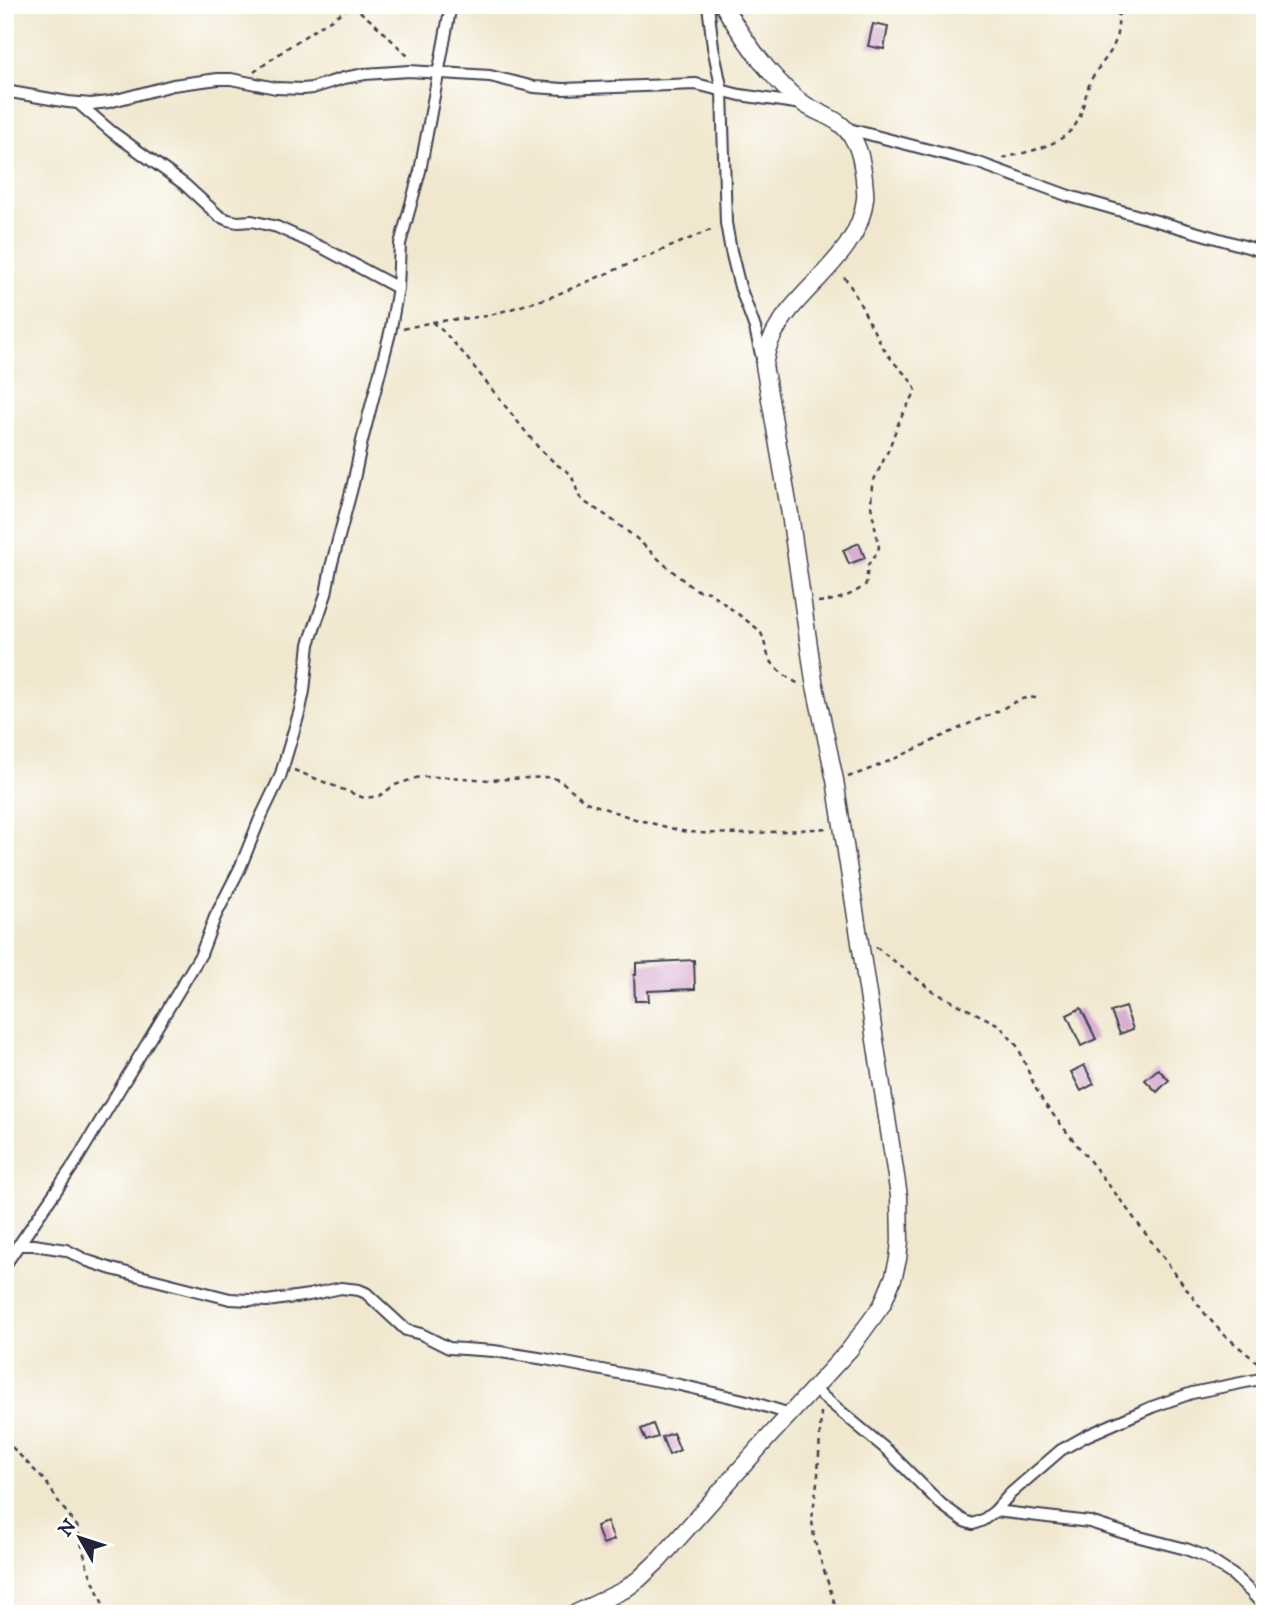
<svg xmlns="http://www.w3.org/2000/svg" width="1270" height="1619" viewBox="0 0 1270 1619" font-family="'IM FELL DW Pica',serif">
<style>
.building{fill:#d4a4ca}
.lines{fill:none;stroke-linecap:round;stroke-linejoin:round}
.street-casing{stroke:#414051;stroke-width:14}
.secondary-casing{stroke:#414051;stroke-width:19}
.path{stroke:#414051;stroke-width:2.5;stroke-dasharray:5 5;stroke-linecap:butt}
.street{stroke:#fff;stroke-width:10}
.secondary{stroke:#fff;stroke-width:16}
</style>
<rect width="100%" height="100%" fill="#fff"/>
<filter id="ink" filterUnits="userSpaceOnUse"><feTurbulence type="fractalNoise" baseFrequency=".0143" numOctaves="2"/><feDisplacementMap in="SourceGraphic" scale="14" xChannelSelector="R" yChannelSelector="G"/><feConvolveMatrix kernelMatrix="1 2 1 2 8 2 1 2 1" color-interpolation-filters="sRGB"/></filter>
<filter id="wash" filterUnits="userSpaceOnUse"><feTurbulence type="fractalNoise" baseFrequency=".00686" numOctaves="4" result="noise"/><feDisplacementMap in="SourceGraphic" scale="28" xChannelSelector="R" yChannelSelector="G"/><feGaussianBlur stdDeviation="1.57" result="paint"/><feColorMatrix in="noise" values="0 0 0 0 0 0 0 0 0 0 0 0 0 0 0 0 0 1.4 0 .05"/><feComposite in="paint" operator="in"/></filter>
<g filter="url(#wash)">
<rect width="100%" height="100%" fill="#f0e7ce"/>
<g id="blocks">
<g class="building">
<polygon points="873,24 888,27 884,49 868,46"/>
<polygon points="859,543 865,558 849,564 843,550"/>
<polygon points="694,960 695,989 648,991 649,1001 635,1001 634,975 636,975 636,963"/>
<polygon points="1125,1007 1133,1029 1120,1034 1111,1012"/>
<polygon points="1081,1008 1096,1039 1081,1046 1067,1015"/>
<polygon points="1084,1065 1094,1084 1081,1091 1071,1072"/>
<polygon points="1158,1069 1169,1080 1157,1092 1145,1080"/>
<polygon points="653,1424 658,1437 646,1441 641,1429"/>
<polygon points="673,1433 680,1450 669,1455 662,1437"/>
<polygon points="607,1522 614,1540 603,1544 596,1526"/>
</g>
</g>
</g>
<g filter="url(#ink)">
<use href="#blocks" fill-opacity="0" stroke="#414051" stroke-width="2"/>
<g class="lines">
<g class="street-casing">
<g id="street">
<polyline points="708,5 713,47 722,91 726,223 731,251 740,287 755,328 762,359"/>
<polyline points="5,91 68,102 91,104 109,102 173,85 218,79 231,79 276,88 303,89 312,88 344,78 365,74 409,71 490,76 534,87 563,89 696,84 740,95 802,104"/>
<polyline points="78,103 112,132 184,184 219,216 228,220 238,222 252,221 277,227 325,249 398,288"/>
<polyline points="845,128 979,163 1069,196 1265,252"/>
<polyline points="18,1245 34,1245 66,1250 88,1261 112,1269 230,1299 267,1301 309,1295 341,1288 359,1290 366,1293 406,1330 421,1334 449,1348 494,1351 545,1359 680,1385 748,1401 790,1414"/>
<polyline points="5,1265 75,1163 201,954 215,917 240,868 259,821 280,777 300,710 304,691 309,644 326,594 331,567 353,484 362,441 390,333 398,288 400,244 420,171 451,5"/>
<polyline points="814,1389 887,1450 941,1504 964,1521 973,1524 983,1520 995,1511 1010,1494 1061,1450 1086,1436 1152,1407 1192,1393 1265,1378"/>
<polyline points="995,1511 1090,1522 1124,1533 1186,1549 1204,1556 1233,1575 1251,1592 1265,1608"/>
</g>
</g>
<g class="secondary-casing">
<path id="secondary" d="M574,1614L624,1590L639,1579L660,1559L766,1440L850,1349L882,1305L894,1276L898,1259L900,1241L899,1196L835,780L814,681L790,514L764,365C766,357 767,348 771,340C794,288 859,259 865,199C866,192 864,185 864,178C862,164 860,149 852,137C839,117 822,116 804,104C797,100 790,93 784,87C759,62 741,35 723,5"/>
</g>
<g class="path">
<polyline points="352,5 376,25 411,59"/>
<polyline points="254,72 290,46 353,5"/>
<path d="M1003,158C1030,151 1068,146 1080,116C1084,104 1086,92 1091,80C1097,68 1106,60 1112,49C1119,36 1118,20 1119,6"/>
<path d="M432,322L444,332L463,353L537,446L556,464L571,474L579,496L583,501L607,516L636,538L664,564L689,585L699,591L709,592L759,630C764,637 764,643 767,652C771,667 786,677 799,684"/>
<polyline points="403,329 432,322 487,316 551,297 715,228"/>
<path d="M818,602C835,601 853,596 866,584L868,565L877,553L879,547L871,506L872,484L888,451L900,419L916,391C911,377 897,368 889,356C870,330 861,299 842,274"/>
<polyline points="294,770 364,798 379,796 395,785 419,777 450,777 490,780 551,777 561,781 586,802 635,819 682,831 700,833 742,834 829,828"/>
<path d="M848,777C899,760 947,732 996,712C1007,707 1015,700 1026,698C1031,697 1036,698 1041,699"/>
<polyline points="876,947 934,992 999,1025 1018,1047 1035,1087 1044,1103 1119,1198 1206,1315 1222,1333 1263,1367"/>
<polyline points="821,1412 818,1475 812,1519 814,1539 838,1614"/>
<polyline points="5,1440 46,1482 60,1504 77,1526 87,1566 107,1614"/>
</g>
<use href="#street" class="street"/>
<use href="#secondary" class="secondary"/>
</g>
</g>
<rect width="1270" height="1619" fill="none" stroke="#fff" stroke-width="28"/>
<g transform="translate(80 1538) rotate(309)" stroke="#ffffff" stroke-width="5" paint-order="stroke">
<path d="M0-5L12 26L0 18L-12 26Z" fill="#22223b"/>
<text y="-10" font-size="19" font-weight="bold" text-anchor="middle" fill="#22223b">N</text>
</g>
</svg>
